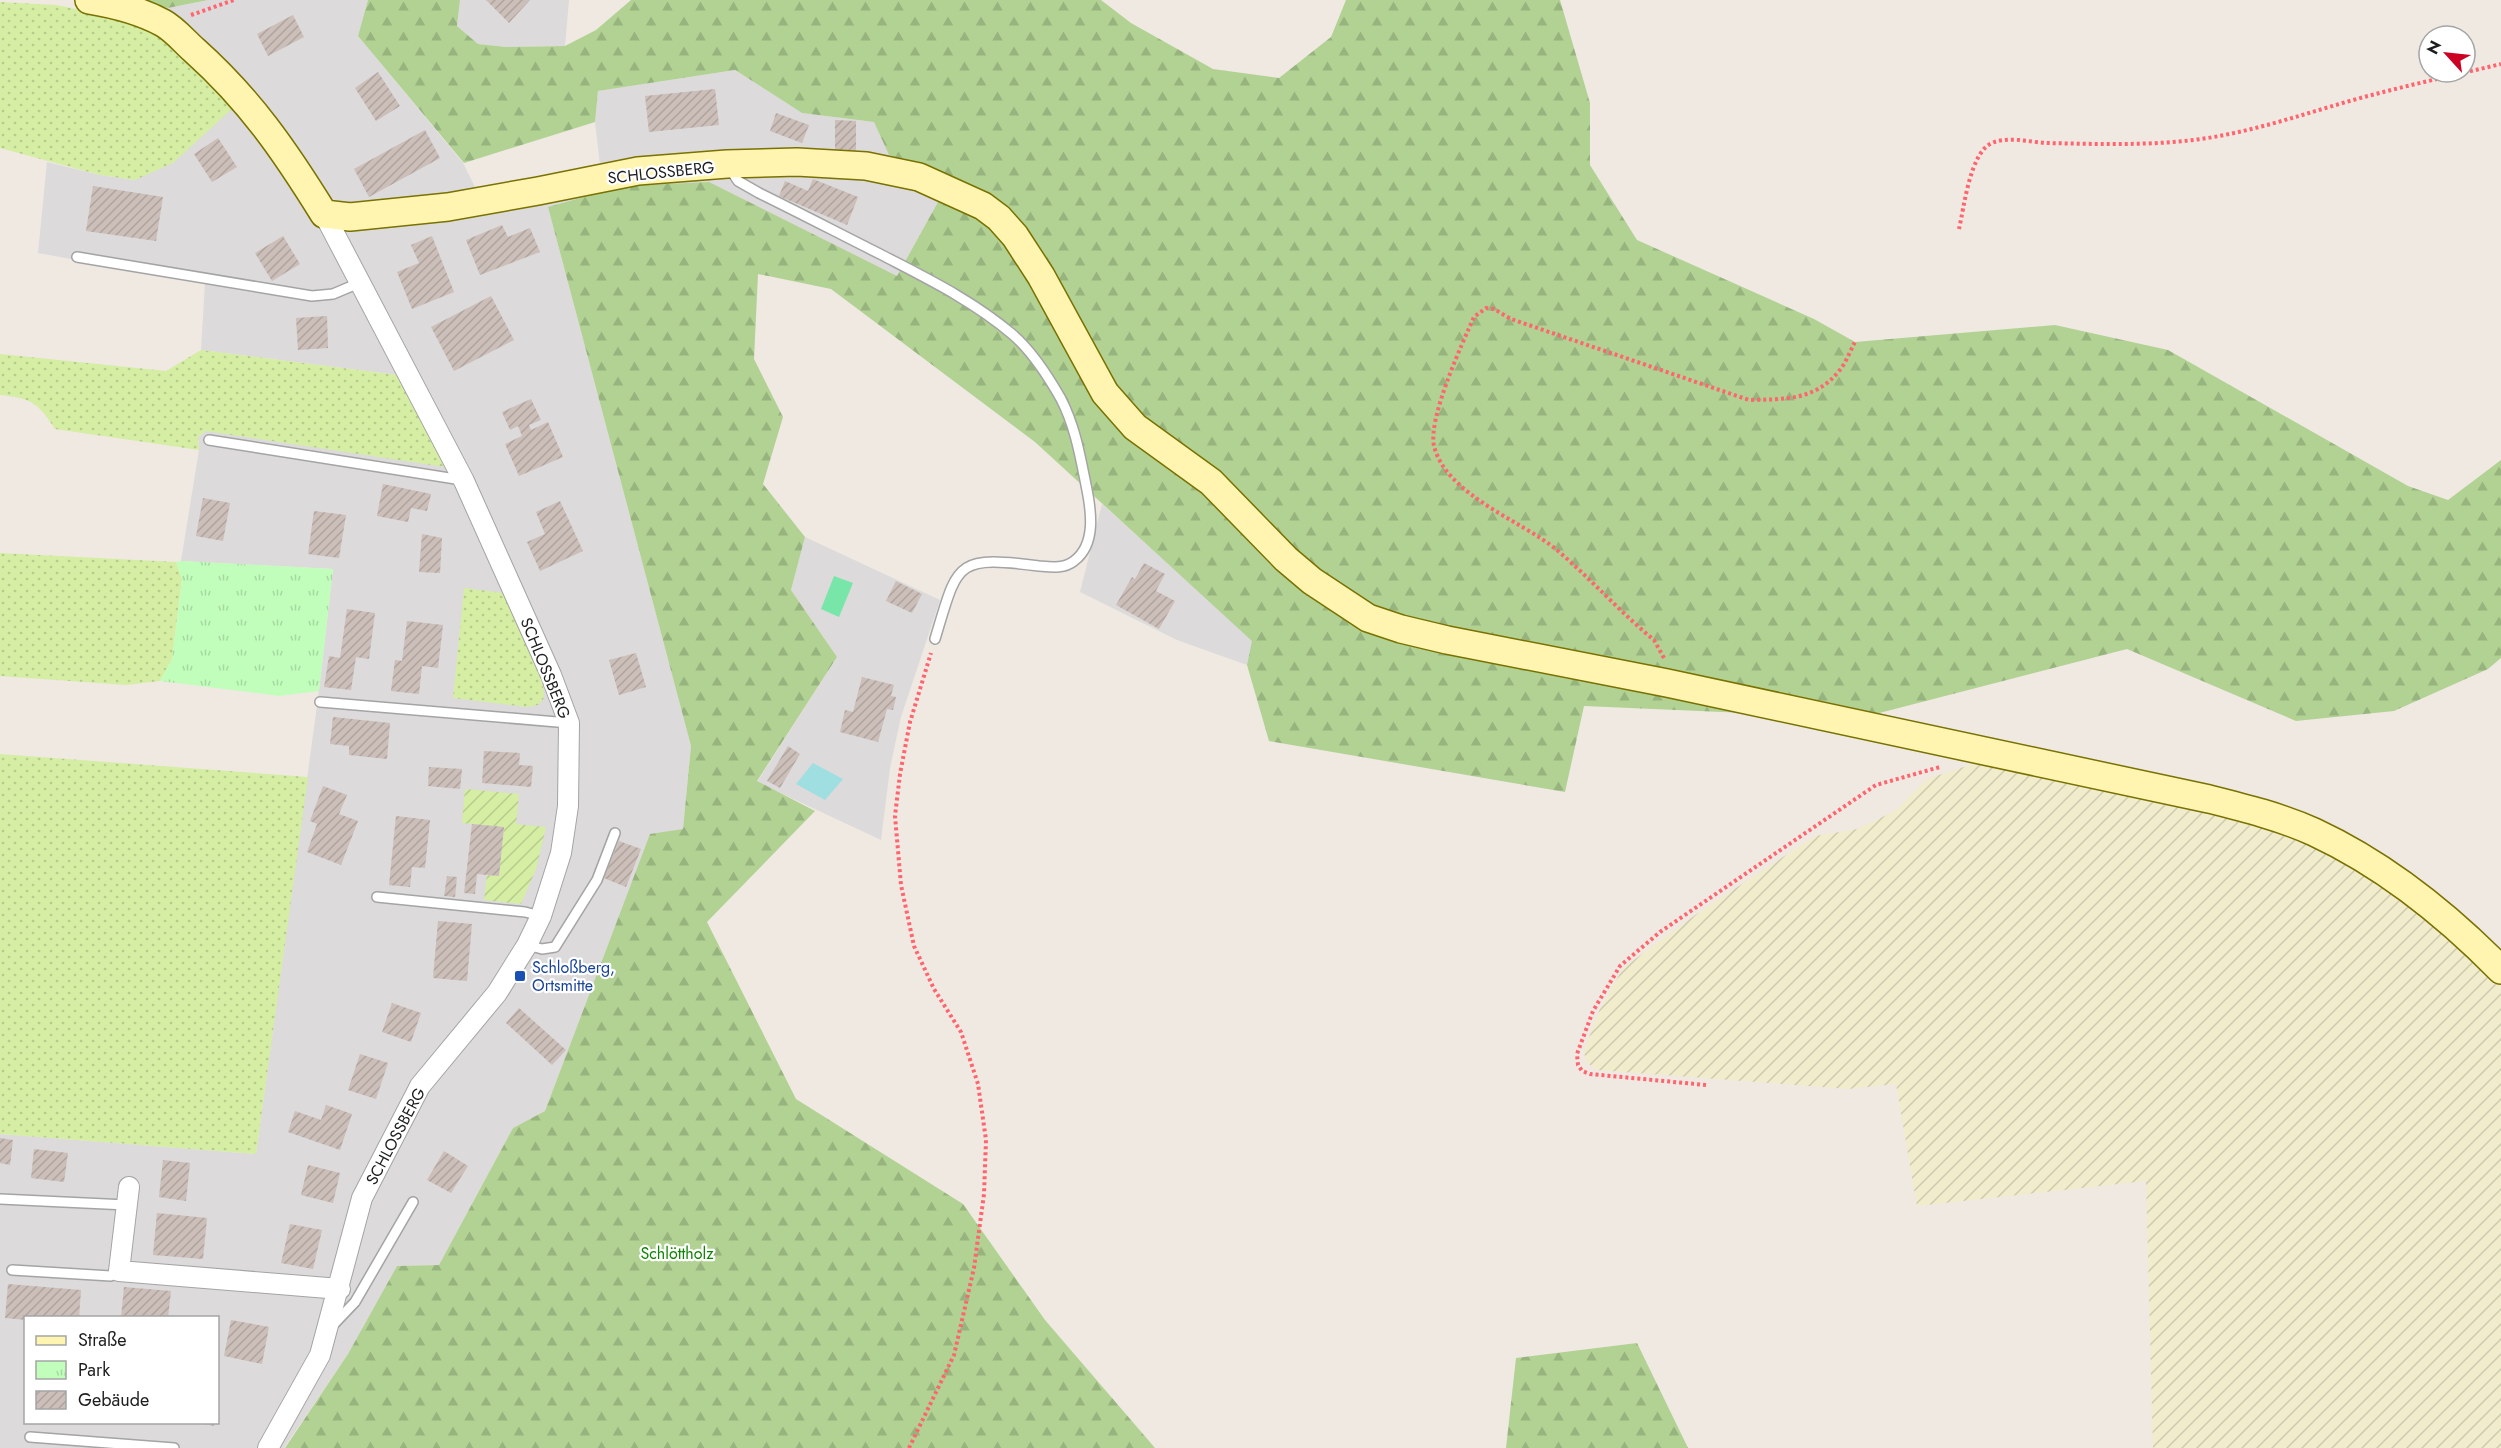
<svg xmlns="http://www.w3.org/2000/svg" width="2501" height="1448" viewBox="0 0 2501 1448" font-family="Jost,sans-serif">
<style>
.residential{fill:#dcdada;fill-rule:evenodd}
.farmland{fill:url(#farmland-furrows)}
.grass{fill:url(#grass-dots)}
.forest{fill:url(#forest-firs)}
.park{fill:url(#park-tufts)}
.garden{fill:url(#garden-furrows)}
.pitch{fill:#79e6a9}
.water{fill:#9fdee1}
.building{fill:url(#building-hatch)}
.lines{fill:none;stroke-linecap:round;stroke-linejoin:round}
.lane-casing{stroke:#a4a4a4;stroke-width:12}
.street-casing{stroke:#a4a4a4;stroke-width:22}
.secondary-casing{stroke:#797100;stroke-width:30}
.path{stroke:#ff646f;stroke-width:4;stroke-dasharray:3 3;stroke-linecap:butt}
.lane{stroke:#fff;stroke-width:9}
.street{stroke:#fff;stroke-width:20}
.secondary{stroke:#fff5b1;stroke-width:27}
.transit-dot{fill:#1a4fb4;stroke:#fff;stroke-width:2}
.labels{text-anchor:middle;stroke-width:4.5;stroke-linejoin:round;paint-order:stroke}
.street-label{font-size:16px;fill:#1d1d1d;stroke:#fff}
.transit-label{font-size:16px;fill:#164399;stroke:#fff;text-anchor:start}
.park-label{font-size:16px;fill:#0e8502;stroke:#fff}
</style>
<defs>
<pattern id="farmland-furrows" width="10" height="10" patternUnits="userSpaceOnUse" patternTransform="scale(1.5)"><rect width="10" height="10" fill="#f0eccc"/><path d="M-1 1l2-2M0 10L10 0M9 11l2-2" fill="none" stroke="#cdcaaf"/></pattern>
<pattern id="grass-dots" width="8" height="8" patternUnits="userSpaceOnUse" patternTransform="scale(1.5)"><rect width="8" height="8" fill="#d5eea3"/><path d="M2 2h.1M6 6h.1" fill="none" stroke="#b6cc8c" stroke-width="1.8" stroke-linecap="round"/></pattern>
<pattern id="forest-firs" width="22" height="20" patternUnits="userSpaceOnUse" patternTransform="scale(1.5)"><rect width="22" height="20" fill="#b1d293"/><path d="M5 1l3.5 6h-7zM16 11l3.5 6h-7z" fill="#98b47e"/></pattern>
<pattern id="park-tufts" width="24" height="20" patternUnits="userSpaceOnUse" patternTransform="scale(1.5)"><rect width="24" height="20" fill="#c1febb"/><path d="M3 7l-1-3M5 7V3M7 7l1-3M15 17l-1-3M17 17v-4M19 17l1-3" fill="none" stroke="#a5d9a0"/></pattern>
<pattern id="garden-furrows" width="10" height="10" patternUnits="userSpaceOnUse" patternTransform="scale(1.5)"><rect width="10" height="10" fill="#d5eea3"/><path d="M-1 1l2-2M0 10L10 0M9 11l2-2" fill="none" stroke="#b6cc8c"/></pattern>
<pattern id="building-hatch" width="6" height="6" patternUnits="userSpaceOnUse" patternTransform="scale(1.5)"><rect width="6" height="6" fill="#ccbeb8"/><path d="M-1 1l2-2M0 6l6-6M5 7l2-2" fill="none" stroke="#afa39e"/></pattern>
</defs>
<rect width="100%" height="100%" fill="#efe9e2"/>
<g class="residential">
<path d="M208,0H368L358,36L463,163L476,189L600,164L595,122L598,91L735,70L802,113L874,122L889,155L955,179L938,202L897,276L708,182L548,207L691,746L683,829L650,835L545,1111L513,1128L439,1265L397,1266L348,1354L284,1448H0V1134L256,1154L319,691L333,569L181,561L199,450L198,437L206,431L398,375L201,350L205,283L38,253L47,162L100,175L135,180L203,133L233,107L168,8ZM26,1318H218V1422H26Z"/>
<polygon points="460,0 569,0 565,46 506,47 478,44 457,26"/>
<polygon points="1102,504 1253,641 1247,665 1177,640 1080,592"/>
<polygon points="805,537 940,600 901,717 890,768 881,840 757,782 837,657 791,590"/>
</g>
<polygon class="farmland" points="1982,761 2191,803 2308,839 2381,879 2501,983 2501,1448 2153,1448 2146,1181 1917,1206 1896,1084 1848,1089 1597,1070 1586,1062 1584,1051 1599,1011 1623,968 1698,913 1815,836 1857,829 1895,811 1927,779"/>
<g class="grass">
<polygon points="0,2 56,5 130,20 159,34 178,48 234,107 173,163 135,180 100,175 0,148"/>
<path d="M201,350L398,375L445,467L206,431L198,437L199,450L55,429C38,402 30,398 0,395V354L166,371Z"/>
<polygon points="0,553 176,562 182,579 172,659 160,681 126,685 0,676"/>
<polygon points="464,588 504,593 543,683 544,698 538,705 527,707 453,698"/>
<polygon points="0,754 308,777 256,1154 0,1134"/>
</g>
<g class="forest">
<polygon points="141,0 208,0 168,8"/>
<polygon points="368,0 460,0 457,26 478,44 506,47 565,46 596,30 631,0 1101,0 1131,23 1213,69 1279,78 1331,37 1346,0 1560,0 1590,103 1590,165 1637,240 1814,319 1855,342 2055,325 2168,350 2408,486 2448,500 2501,460 2501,658 2488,669 2394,711 2296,721 2127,649 1860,718 1584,706 1565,792 1269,741 1247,665 1252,641 1035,442 831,289 758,274 754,359 783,417 763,484 805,537 791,590 837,657 757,781 815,811 707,922 796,1099 963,1204 1045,1320 1155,1448 285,1448 348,1354 397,1266 439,1265 513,1128 545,1111 650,834 683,829 691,746 548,207 624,186 709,182 897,276 938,202 955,179 889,155 874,122 802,113 735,70 598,91 595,122 464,163 358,36"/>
<polygon points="1637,1343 1688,1448 1506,1448 1516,1358"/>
</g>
<polygon class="park" points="182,561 333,569 319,691 279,696 160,681 172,659 182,579 176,562"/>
<polygon class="garden" points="465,789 519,794 516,824 546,827 536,869 521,904 484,900 487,875 499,876 504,827 462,823"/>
<polygon class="pitch" points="834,576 853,583 839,617 821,609"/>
<polygon class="water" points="813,763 843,779 825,800 796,784"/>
<g class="building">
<polygon points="486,0 530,0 509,23"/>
<polygon points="293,15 304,37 268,56 257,34"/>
<polygon points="378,72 400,106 376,121 355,88"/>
<polygon points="715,89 719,125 649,132 645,96"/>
<polygon points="776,113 809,125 802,143 770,131"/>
<polygon points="835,120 856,121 856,151 835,150"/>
<polygon points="425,130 440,158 369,197 354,169"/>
<polygon points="218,138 237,167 212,182 194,154"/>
<polygon points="813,179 858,197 847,225 779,196 785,181 808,191"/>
<polygon points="93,186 163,197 156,241 86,231"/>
<polygon points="502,225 508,237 530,228 540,252 480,275 466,240"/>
<polygon points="283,236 300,264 272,281 255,253"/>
<polygon points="432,236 454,292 412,309 397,272 419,263 411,245"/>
<polygon points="491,296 514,340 454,371 431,327"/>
<polygon points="327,316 328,348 298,350 296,318"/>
<polygon points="531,399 541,420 529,425 531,430 548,422 563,457 519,476 505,444 522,436 518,426 510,430 502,412"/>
<polygon points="383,484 431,494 427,511 411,508 408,522 377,516"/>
<polygon points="203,498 230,503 223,541 196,536"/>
<polygon points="560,501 583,551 540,571 527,542 545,534 536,512"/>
<polygon points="314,511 346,515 339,558 308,554"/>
<polygon points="422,534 442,538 440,573 419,572"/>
<polygon points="1144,563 1165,574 1156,591 1175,601 1159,629 1116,605 1132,577 1135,579"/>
<polygon points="896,581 922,594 912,613 886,601"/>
<polygon points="347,609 375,613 369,659 356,657 351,690 324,687 329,656 340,658"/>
<polygon points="407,621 443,625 438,668 422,666 419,694 391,691 395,660 402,661"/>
<polygon points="636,653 646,687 619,695 609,660"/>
<polygon points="862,677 894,685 891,696 896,697 893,710 887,709 878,742 840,732 845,710 853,712"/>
<polygon points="333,717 390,723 387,759 349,755 349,746 330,744"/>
<polygon points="788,746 800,754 780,788 767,781"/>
<polygon points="484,751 520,753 519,765 533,766 531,787 482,783"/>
<polygon points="429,767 462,769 460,789 428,786"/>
<polygon points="323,786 347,795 339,814 358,821 341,865 307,852 317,824 310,821"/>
<polygon points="396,816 430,820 425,868 412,867 410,887 389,885"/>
<polygon points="472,824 504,827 499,876 477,874 475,894 464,893"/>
<polygon points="619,841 641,849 626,887 604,878"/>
<polygon points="447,876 457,877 455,897 444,896"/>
<polygon points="438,921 472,924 467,981 433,978"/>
<polygon points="392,1003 421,1013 411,1042 382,1032"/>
<polygon points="519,1008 566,1050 552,1065 506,1023"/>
<polygon points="360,1054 388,1063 376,1099 348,1090"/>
<polygon points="326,1105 352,1114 340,1150 288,1132 295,1111 321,1120"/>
<polygon points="0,1138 13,1140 10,1165 0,1163"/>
<polygon points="34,1149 68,1153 64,1182 31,1178"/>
<polygon points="444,1151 468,1166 451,1193 427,1180"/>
<polygon points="163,1160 190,1163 186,1201 159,1197"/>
<polygon points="308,1165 340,1173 333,1203 301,1195"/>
<polygon points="157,1213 207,1218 203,1259 153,1255"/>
<polygon points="290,1224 322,1230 313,1269 281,1263"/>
<polygon points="8,1284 81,1290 79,1318 26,1318 26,1320 5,1318"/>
<polygon points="124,1287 171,1291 168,1318 121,1318"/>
<polygon points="231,1320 269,1327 262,1364 224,1356"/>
<polygon points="194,1422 214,1422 214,1426"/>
</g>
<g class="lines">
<g class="lane-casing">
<g id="lane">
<path d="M730,169L738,181L759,193C800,213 840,234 880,254C926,278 972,300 1012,334C1032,351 1048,376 1061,399C1075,426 1080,455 1086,485C1091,509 1097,544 1074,561C1064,569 1051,567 1039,566C954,555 958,563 935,639"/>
<polyline points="77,257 312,296 333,294 359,283"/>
<polyline points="209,440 462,480"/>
<polyline points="320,702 569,723"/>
<polyline points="377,897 525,912 541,916"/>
<polyline points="527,945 542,949 555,947 597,880 615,833"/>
<polyline points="0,1199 127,1205"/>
<polyline points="12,1270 111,1276 119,1271"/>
<polyline points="334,1324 355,1302 413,1202"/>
<polyline points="30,1437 174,1448"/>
</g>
</g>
<g class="street-casing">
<g id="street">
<polyline points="129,1187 119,1271 340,1289"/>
<polyline points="268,1448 320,1355 362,1198 420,1086 497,993 527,945 541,916 561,853 568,806 569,723 551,675 464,481 324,214"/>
</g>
</g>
<g class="secondary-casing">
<path id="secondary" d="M89,0C113,4 141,11 163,23C174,29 184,41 194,50C250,100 285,151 324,214L350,217L448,207L538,191L638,171L727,164L797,162L866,166L919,177L983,206L999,218L1015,236L1041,276L1105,393L1135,427L1211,482L1286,559L1312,581L1368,618L1401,629L1447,640L1667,683L2209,799C2245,808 2281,817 2314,832C2385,865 2446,914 2501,970"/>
</g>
<g class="path">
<polyline points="191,15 234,0"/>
<path d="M1959,229C1964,208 1970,152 1992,143C2008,136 2029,142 2046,143C2097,144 2150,146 2201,139C2257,131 2309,112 2364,97C2409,85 2455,75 2501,64"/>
<path d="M1664,658L1654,640C1620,612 1591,579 1557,550C1522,521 1446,495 1434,446C1428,418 1462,344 1474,317L1486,308L1494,309L1511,319L1749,400C1784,399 1815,401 1839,371C1846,363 1850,351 1855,342"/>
<polyline points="1706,1085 1590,1074 1582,1071 1578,1065 1577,1054 1593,1011 1620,966 1660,932 1876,785 1940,767"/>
<polyline points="909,1448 954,1355 974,1268 984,1194 986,1140 978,1084 961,1032 934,989 914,946 901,885 895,816 900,774 910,722 931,653"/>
</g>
<use href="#lane" class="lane"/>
<use href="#street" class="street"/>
<use href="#secondary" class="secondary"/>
</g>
<rect class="transit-dot" x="514" y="970" width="12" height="12" rx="3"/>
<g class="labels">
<g class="street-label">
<text transform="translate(661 172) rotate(-6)" y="6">SCHLOSSBERG</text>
<text transform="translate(546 668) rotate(68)" y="6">SCHLOSSBERG</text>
<text transform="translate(395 1136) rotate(-62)" y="6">SCHLOSSBERG</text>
</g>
<g class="transit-label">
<text x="532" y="973">Schloßberg,<tspan x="532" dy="18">Ortsmitte</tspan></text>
</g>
<g class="park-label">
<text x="677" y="1259">Schlöttholz</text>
</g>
</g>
<rect x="24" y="1316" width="195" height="108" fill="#ffffff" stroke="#a5a5a5" stroke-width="1.5"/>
<rect x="36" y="1336" width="30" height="9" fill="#fff5b1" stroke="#a5a5a5" stroke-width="1.5"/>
<text x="78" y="1346" font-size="18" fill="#1d1d1d">Straße</text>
<rect x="36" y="1361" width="30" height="18" fill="url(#park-tufts)" stroke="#a5a5a5" stroke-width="1.5"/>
<text x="78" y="1376" font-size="18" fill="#1d1d1d">Park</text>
<rect x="36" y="1391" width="30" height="18" fill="url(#building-hatch)" stroke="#a5a5a5" stroke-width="1.5"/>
<text x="78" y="1406" font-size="18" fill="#1d1d1d">Gebäude</text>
<g transform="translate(2447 54) rotate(297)"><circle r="28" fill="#ffffff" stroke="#a5a5a5" stroke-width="1.5"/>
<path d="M0-4.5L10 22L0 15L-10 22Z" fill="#cb0023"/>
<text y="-9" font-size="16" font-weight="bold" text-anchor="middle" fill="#1d1d1d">N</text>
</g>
</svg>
